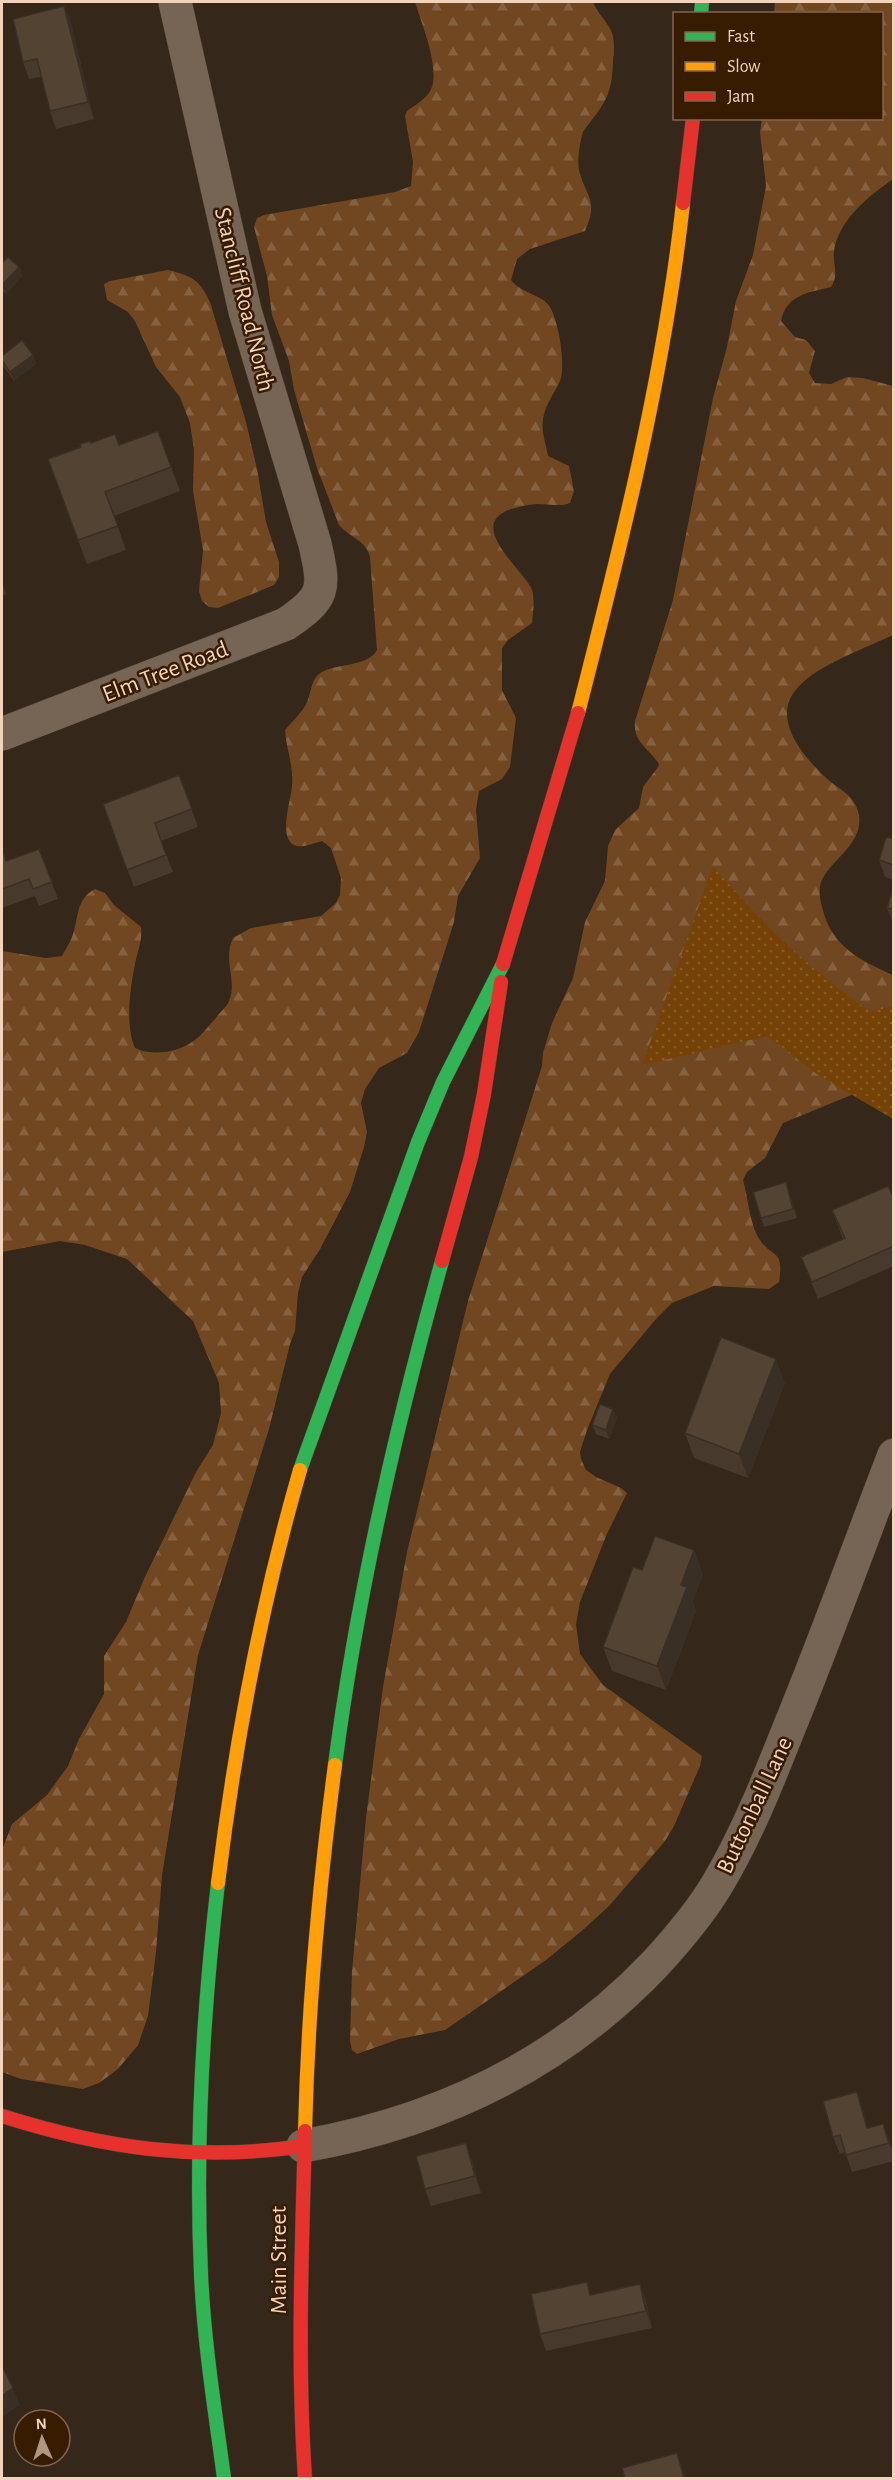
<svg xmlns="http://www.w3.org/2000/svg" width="895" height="2480" viewBox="0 0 895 2480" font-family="'Alegreya Sans',sans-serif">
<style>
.forest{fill:url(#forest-firs)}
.park{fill:url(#park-dots)}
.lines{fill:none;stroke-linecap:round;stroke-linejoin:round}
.street-casing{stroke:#524337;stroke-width:34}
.fast-casing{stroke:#524337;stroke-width:15}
.slow-casing{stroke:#524337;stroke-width:15}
.jam-casing{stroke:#524337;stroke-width:15}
.street{stroke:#766454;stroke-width:33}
.fast{stroke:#30b455;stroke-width:14}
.slow{stroke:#ff9f0a;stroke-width:14}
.jam{stroke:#e5322d;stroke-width:14}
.wall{fill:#473a2c}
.shaded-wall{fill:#3a2f24}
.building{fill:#534333;stroke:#3a2f24;stroke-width:1.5}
.labels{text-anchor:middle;stroke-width:5;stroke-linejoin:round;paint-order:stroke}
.street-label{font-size:24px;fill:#f2d3bb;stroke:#371c02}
</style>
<defs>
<pattern id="forest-firs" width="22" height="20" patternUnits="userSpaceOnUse" patternTransform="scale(1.5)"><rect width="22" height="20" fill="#714722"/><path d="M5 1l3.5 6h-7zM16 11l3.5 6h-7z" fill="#866140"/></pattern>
<pattern id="park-dots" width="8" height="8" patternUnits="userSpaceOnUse" patternTransform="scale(1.5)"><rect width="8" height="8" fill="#744207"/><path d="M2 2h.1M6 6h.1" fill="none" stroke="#885c29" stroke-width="1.8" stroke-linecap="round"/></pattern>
</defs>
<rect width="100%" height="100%" fill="#352719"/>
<g class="forest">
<path d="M415,2H593C597,13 608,22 612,33C615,42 614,52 613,61C612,98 604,103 583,132C580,142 577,160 579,170C586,198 599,199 585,231L530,249L517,259L511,280C521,294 544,294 551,309C559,324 566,366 560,381C554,394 545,405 543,419C541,431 546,444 548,456L569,466L574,491L570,503C560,507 549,504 538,504C530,504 519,507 511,509C464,525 525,571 532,590C535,600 533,612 532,623L508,640L502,648V690L516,718L510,767L502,779L479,791L476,810L480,858L458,896L454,922L419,1032L407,1053L379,1068L365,1089L361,1103L367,1132L364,1147L350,1192L320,1249L302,1277L298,1293L295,1331L290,1344L269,1429L198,1655L162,1875L156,1952L148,2016L138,2045L118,2069L99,2083L83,2089L21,2079L2,2072V1850L12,1824L47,1795L68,1766L79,1739L104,1694V1656L126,1622L144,1579L196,1472L213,1445L221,1413L219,1383L193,1321L127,1259L85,1245L60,1241L2,1252V951L46,958L62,956C66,949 71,941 73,934C79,916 76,899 95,889L105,893L114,905L141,927C143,940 137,952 135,964C130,989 125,1025 135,1048C153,1057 181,1052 196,1039C203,1034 209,1025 215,1019C219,1013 227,1007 229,1001C238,980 222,962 233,938L251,928L321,916L336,903L340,895L341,878L331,848L322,841C314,843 301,849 294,845C278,837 291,800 292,786C294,766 286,749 285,730C291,723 298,716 304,708C312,697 309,679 322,672C338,663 368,667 377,650L370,557C366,540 350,538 339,525L317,468L294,390L289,361L272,315L267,276L254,227L257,218L264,215L395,192L411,186L413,162L405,116L407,111C414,106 424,100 429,93C443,74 421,22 415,2Z"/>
<path d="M775,2H893V179C869,196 839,219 834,251C832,265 840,273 831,287C808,293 787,294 781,321L795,337L806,340L815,351L809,373L815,383L831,384L847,377L863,378L893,386V635C822,668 737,691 824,776C837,789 855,794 859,815C863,842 836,857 824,876C818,885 819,897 822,907C831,946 859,960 893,975V1089L861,1091L783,1123L765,1158L747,1172L743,1180C748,1197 749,1219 757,1235C770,1260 785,1246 779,1282L769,1289L714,1286L672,1303L656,1319L610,1374L587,1430L580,1452L581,1459L586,1470L596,1477L621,1488L627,1493L606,1536L580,1602L576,1624L580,1654L603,1685L702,1756L700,1766L674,1826L665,1841L609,1906L584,1929L546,1960L445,2030L399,2039L357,2054L352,2050L350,2041L352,1971L366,1818L383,1687L407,1552L468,1301L542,1066L543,1053L552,1023L573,978L585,922L605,881L608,846L615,830L639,808L643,787L658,767L659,764C648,747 633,743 635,721L673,600L713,398L727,347L736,301L753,255L766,186L760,132L762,119L882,118V14L774,13Z"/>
<path d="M168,270C192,276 199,279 210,302L246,422L257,469L266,522L279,562V577L274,585L218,608L209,607L202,601L199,591L203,550L193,491L194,450L190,423L180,397L156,367L135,321L128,312L107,300L104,284L110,281Z"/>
</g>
<path class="park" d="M713,866C763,925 807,966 870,1012L893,1006V1119L818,1075L767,1036L642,1065Z"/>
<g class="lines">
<g class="street-casing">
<g id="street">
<path d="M2,734L286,624C326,597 325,589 315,544L245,311L175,2"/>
<path d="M303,2146C439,2122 559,2065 655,1964C678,1939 701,1912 718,1883C747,1834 768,1781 789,1728C826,1638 859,1546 894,1455"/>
</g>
</g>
<g class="fast-casing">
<g id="fast">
<polyline points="701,14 702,2"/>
<polyline points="300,1470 418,1142 443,1082 503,964"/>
<path d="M335,1765C357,1595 396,1426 442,1261"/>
<path d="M218,1883C203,2012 195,2144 201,2274C204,2343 215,2410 224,2478"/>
</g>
</g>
<g class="slow-casing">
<g id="slow">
<path d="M578,713C621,545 664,376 683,203"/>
<path d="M218,1883C235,1744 261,1605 300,1470"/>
<path d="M305,2131C308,2009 319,1886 335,1765"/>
</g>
</g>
<g class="jam-casing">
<g id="jam">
<polyline points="683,203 693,118"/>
<polyline points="503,964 578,713"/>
<polyline points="442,1261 471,1157 484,1094 501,982"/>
<path d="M2,2116C103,2148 197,2162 303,2146"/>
<path d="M305,2131C302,2246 297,2362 305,2478"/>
</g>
</g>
<use href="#street" class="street"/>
<use href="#fast" class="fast"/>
<use href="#slow" class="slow"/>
<use href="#jam" class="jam"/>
</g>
<g class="wall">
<polygon points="64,6 71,23 94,119 56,129 50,111 41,77 29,79 23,62"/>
<polygon points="2,263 19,267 22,276 6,294 2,290"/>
<polygon points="33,355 36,364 14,381 2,364 2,356"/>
<polygon points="158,431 180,491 114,516 126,550 87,564 48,459 91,443 119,445"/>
<polygon points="2,583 6,594 2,596"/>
<polygon points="179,775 198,827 161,841 173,872 134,887 103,804"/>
<polygon points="894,839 894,880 885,877 879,860"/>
<polygon points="2,848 6,861 39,849 58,899 39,906 35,896 2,908"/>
<polygon points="894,885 894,925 887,908"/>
<polygon points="786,1182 797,1218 764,1227 761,1218"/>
<polygon points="894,1199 894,1266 818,1299 801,1257 843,1239 832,1210"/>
<polygon points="785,1383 748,1478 694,1458 685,1433"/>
<polygon points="613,1409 617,1418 609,1439 596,1434 592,1425"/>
<polygon points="694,1550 703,1574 693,1601 696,1611 666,1690 612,1671 603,1647 642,1570"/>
<polygon points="863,2109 868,2128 883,2124 894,2154 894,2161 852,2172 845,2152 840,2154 833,2137"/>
<polygon points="472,2160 481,2193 431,2206 425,2189"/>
<polygon points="640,2284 646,2301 652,2328 546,2351 540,2334 592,2295"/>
</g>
<g class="shaded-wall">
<polygon points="64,6 71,23 94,119 88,102"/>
<polygon points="19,267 22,276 6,294 2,285"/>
<polygon points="33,355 36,364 14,381 10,372"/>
<polygon points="776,1359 785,1383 748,1478 739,1454"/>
<polygon points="613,1409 617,1418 609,1439 606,1430"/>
<polygon points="694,1550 703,1574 693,1601 696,1611 666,1690 657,1666 681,1585"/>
<polygon points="857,2092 863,2109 873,2145 867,2128"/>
<polygon points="883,2124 890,2141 894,2156 889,2143"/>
<polygon points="466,2143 472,2160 481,2193 475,2176"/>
<polygon points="640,2284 646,2301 652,2328 646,2311"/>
<polygon points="13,2388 20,2405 2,2417 2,2396"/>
<polygon points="677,2453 686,2478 684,2478"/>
</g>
<g class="building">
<polygon points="64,6 88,102 50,111 37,59 23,62 13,19"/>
<polygon points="8,257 19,267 2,285 2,263"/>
<polygon points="22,340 33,355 10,372 2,361 2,356"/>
<polygon points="158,431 171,467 105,492 118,526 78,540 48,459 81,447 80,444 90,441 91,443 115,434 119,445"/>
<polygon points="179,775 192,809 155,823 166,855 127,870 103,804"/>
<polygon points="886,837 894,839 894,865 879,860"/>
<polygon points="2,848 6,861 39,849 52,882 33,889 29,879 2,889"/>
<polygon points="894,885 894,909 887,908"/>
<polygon points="786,1182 793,1209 761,1218 753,1192"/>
<polygon points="888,1186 894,1199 894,1246 812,1282 801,1257 845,1238 832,1210"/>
<polygon points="721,1337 776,1359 739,1454 685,1433"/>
<polygon points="600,1404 613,1409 606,1430 592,1425"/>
<polygon points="655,1536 694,1550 681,1585 687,1587 657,1666 603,1647 633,1567 642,1570"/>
<polygon points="857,2092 867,2128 883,2124 889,2143 846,2155 840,2135 833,2137 823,2101"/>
<polygon points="466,2143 475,2176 425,2189 416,2156"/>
<polygon points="587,2282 590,2295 640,2284 646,2311 540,2334 531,2294"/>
<polygon points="2,2366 13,2388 2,2396"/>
<polygon points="677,2453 684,2478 625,2478 622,2468"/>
</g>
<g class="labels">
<g class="street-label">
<text transform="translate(245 299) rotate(76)" y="8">Stancliff Road North</text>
<text transform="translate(165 671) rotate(-21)" y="8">Elm Tree Road</text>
<text transform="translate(754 1805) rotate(-65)" y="8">Buttonball Lane</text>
<text transform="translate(278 2260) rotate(-90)" y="8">Main Street</text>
</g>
</g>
<rect width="895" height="2480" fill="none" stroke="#f2d3bb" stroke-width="6"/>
<rect x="673" y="12" width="210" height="108" fill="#371c02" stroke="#82654c" stroke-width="1.5"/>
<rect x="685" y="32" width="30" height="9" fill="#30b455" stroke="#82654c" stroke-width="1.5"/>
<text x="727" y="42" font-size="18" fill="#f2d3bb">Fast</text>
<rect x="685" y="62" width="30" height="9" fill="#ff9f0a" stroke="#82654c" stroke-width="1.5"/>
<text x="727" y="72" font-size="18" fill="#f2d3bb">Slow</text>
<rect x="685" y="92" width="30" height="9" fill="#e5322d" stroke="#82654c" stroke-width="1.5"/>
<text x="727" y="102" font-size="18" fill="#f2d3bb">Jam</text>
<g transform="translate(42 2438) rotate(357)"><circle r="28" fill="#371c02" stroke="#82654c" stroke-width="1.5"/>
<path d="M0-4.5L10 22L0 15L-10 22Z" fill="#b09782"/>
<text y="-9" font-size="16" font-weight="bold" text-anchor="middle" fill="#f2d3bb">N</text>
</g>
</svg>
